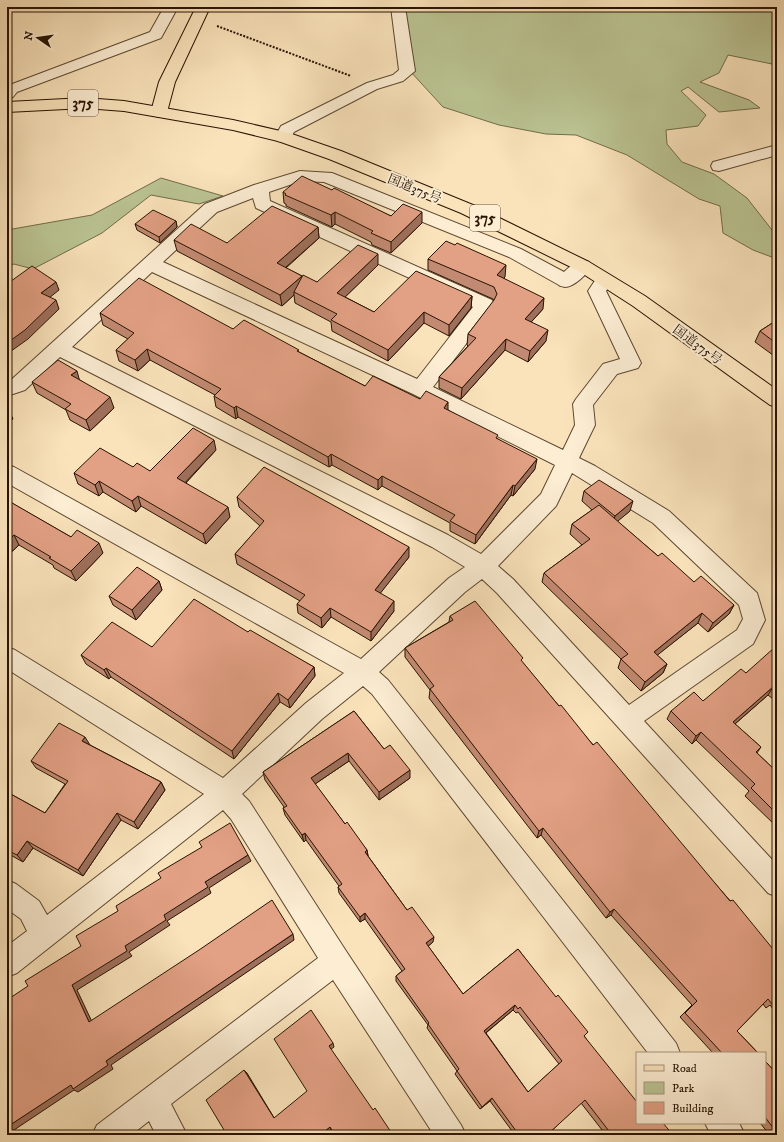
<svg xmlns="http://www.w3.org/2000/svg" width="784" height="1142" viewBox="0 0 784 1142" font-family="'IM FELL DW Pica','Noto Serif JP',serif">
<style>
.green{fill:#bbc493;stroke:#726c4a}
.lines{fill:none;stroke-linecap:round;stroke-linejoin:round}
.minor-casing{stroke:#5c472f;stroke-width:2}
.major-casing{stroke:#281300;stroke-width:2}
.highway-casing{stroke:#281300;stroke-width:2}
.path{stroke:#281300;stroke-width:2;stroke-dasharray:2 1.5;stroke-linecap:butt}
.minor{fill:#fcedd3;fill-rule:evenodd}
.major{fill:#fae3bb;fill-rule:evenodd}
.highway{fill:#fae3bb;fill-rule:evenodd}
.wall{fill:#c28a72;stroke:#281300;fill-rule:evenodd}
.shaded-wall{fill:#9e705c;stroke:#281300}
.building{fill:#e2a084;stroke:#281300;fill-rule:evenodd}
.labels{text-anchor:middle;stroke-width:4;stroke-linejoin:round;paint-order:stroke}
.far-street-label{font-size:13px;fill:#281300;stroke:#fcedd3}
.shield{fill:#fcedd3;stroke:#68543f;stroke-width:1}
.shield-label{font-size:15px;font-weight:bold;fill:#281300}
</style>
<rect width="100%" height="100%" fill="#fae3bb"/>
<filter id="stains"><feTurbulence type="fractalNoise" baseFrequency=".005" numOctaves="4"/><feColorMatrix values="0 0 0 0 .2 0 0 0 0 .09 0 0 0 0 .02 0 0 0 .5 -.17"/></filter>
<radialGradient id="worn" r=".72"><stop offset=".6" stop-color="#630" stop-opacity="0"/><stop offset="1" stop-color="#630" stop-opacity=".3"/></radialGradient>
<g class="green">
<polygon points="406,7 777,7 777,65 728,55 719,73 700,82 749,100 760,108 719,112 688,87 681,91 706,115 698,126 666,130 667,144 682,162 714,174 747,198 772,230 777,230 777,259 753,250 723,233 720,206 699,199 627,155 576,135 546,134 499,125 443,107 410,71"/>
<polygon points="161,178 223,196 199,204 151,195 102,233 33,269 14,264 7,267 7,230 92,215"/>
</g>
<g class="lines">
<g class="minor-casing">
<g id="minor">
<polygon points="164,7 178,7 161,38 17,92 13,97 7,99 7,86 150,32"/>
<polygon points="391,7 405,7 415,71 403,81 377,89 294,132 289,141 283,142 277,141 275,137 281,126 367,83 393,75 399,70"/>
<polygon points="777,145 777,155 719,171 713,170 711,166 713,162"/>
<path d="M300,171L332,173L521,249L564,272C572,265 578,258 589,262L592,266C588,273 574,287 565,287C565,287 559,286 559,285L509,257L324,182L301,181L269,192L270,201L492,300L494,305L492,310L433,387L563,450L575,425L573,404L576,399L603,364L620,359L588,291L598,276L604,274L610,276L613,280L606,291L641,363L638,368L617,374L593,405L595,425L579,458L595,466L669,511L757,593L765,620L753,644L644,721L777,865V897L768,893L497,593L482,579L465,592L379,672L388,680L676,1043L680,1053H648L372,694L363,686L322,719L242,794L249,801L346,951L461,1125L466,1135H434L333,980L171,1104L187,1135H156L149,1121L131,1135H92L97,1125L318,958L231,819L223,810L17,973L7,977V946L27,931L21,919L7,909V880L16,884L39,901L47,915L204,794L7,669V647L15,650L223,778L306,703L344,673L7,483V465L14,467L361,659L449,578L465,567L432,547L60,357L25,390L7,396V381L11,380L205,204L254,185ZM253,198L256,208L473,307L417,379L163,262L217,212ZM152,272L413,394L555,465L541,494L481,554L448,535L72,347ZM572,473L653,523L739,605L743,619L737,630L629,705L513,579L498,566L556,506Z"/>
<polygon points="705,1123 739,1123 745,1135 711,1135"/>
</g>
</g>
<g class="major-casing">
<polygon id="major" points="196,7 210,7 175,82 167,112 165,115 159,117 153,115 151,112 159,82"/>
</g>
<g class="highway-casing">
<polygon id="highway" points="85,98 124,101 233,120 289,133 341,151 473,205 589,262 645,296 777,390 777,407 770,405 633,306 577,270 461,213 329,159 278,141 233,130 124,111 85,108 7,112 7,102"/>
</g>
<polyline class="path" points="217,26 351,76"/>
<use href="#minor" class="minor"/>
<use href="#major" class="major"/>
<use href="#highway" class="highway"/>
</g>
<g class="wall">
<polygon points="332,190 391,216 422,223 391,253 372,245 371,242 335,224 332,227 286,206 286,204 284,203 283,192"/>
<polygon points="176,221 177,227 160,243 137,230 135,224"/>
<polygon points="318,227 319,238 286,268 302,276 302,277 317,282 378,265 345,297 374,312 472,296 471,308 449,336 424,323 388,361 332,331 331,322 295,303 294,295 282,306 177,251 174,240 227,243"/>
<polygon points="428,259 505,277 503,278 543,309 531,322 546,341 528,362 505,350 461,399 439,388 439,377 468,346 467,345 468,334 494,301 493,299 428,270"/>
<polygon points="100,313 233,329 299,352 365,386 420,399 448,410 498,439 535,469 513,496 511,495 475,544 450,531 450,523 382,486 378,490 332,465 329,467 238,417 236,419 216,407 214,396 215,395 150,360 138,371 119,361 116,350 128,339 103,325"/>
<polygon points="777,320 777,358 755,342 760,331"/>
<polygon points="80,380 114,408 90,431 70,420 66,410 37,393 32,382"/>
<polygon points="216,450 186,483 230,517 206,544 141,506 136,512 103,492 99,496 78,484 74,473 133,467 150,471"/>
<polygon points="584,491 630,511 617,521 658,556 694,582 734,605 729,614 708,632 698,623 657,655 667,664 663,673 641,691 618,668 621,659 542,582 544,573 582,545 570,534 572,524 592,510 582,501"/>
<polygon points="237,497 409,557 380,593 394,611 371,641 331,617 322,628 298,613 297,604 300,601 237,564 235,554 260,526 239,507"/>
<polygon points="8,501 71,537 103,553 76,581 54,568 53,565 19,545 7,556"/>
<polygon points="159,581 162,590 136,620 113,605 109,596"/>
<polygon points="450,616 522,662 559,706 777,954 777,1014 770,1005 766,1008 763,1004 737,1031 758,1053 713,1053 680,1017 692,1005 611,915 606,918 541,835 537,838 429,698 430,690 405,657 405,648 449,622"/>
<polygon points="248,632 314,667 315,676 290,708 280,702 234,759 111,677 109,679 86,664 81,655 152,647"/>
<polygon points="777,649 777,702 768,695 735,724 761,747 757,753 777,772 777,827 745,796 749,791 696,740 692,744 667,719 671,711 703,701 746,673"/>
<path d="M354,711L384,749L410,778L379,800L349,761L315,784L345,824L367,850L368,856L407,910L433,942L428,946L463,994L518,949L585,1037L637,1123L673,1135H606L581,1103L547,1135H515L490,1101L480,1109L455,1074L457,1071L427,1028L428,1025L396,981V976L402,971L365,919L360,922L339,893L338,887L339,886L306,840L304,842L285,815L283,808L284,807L265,780L263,772ZM513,1010L516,1013L518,1012L559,1064L528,1092L486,1033Z"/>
<polygon points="90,745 161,782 165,790 138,829 121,820 83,876 33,848 23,862 7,853 7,792 45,813 65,784 36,768 31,761"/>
<polygon points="765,1061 777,1074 777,1135 770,1135 760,1123 765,1123"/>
</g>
<g class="shaded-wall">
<polygon points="335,212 335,224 332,227 331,215"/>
<polygon points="422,212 422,223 391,253 391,242"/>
<polygon points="176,221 177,227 160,243 159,237"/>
<polygon points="318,227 319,238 278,274 277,263"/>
<polygon points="378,254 378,265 338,304 337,293"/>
<polygon points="506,265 505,277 496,286 497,275"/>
<polygon points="302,276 303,287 294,292 294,295 282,306 280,295"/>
<polygon points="56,282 59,290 44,302 41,293"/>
<polygon points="472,296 471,308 449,336 449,325"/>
<polygon points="544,298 543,309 524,330 525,319"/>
<polygon points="56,300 59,309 28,339 7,354 7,343"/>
<polygon points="424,312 424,323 388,361 388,350"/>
<polygon points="548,330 546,341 528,362 530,351"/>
<polygon points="506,339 505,350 461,399 462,388"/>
<polygon points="147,349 150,360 138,371 135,360"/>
<polygon points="77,371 80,382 71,375"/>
<polygon points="110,397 114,408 90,431 86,420"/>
<polygon points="448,402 448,413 444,408"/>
<polygon points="236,406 238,417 236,419 234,408"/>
<polygon points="8,408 13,419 7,424 7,409"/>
<polygon points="214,440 216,450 180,488 177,478"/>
<polygon points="331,454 332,465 329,467 328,457"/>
<polygon points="537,459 535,469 513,496 515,486"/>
<polygon points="382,476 382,486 378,490 378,480"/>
<polygon points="99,481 103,492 99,496 95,485"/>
<polygon points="513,485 511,495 475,544 476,535"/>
<polygon points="138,496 141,506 136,512 132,501"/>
<polygon points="633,501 630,511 612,526 615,516"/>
<polygon points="228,507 230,517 206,544 203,534"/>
<polygon points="14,535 19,545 7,556 7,541"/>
<polygon points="99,543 103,553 76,581 71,571"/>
<polygon points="409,547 409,557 375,600 375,590"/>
<polygon points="159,581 162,590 136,620 132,610"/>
<polygon points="394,601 394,611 371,641 371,632"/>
<polygon points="734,605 729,614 708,632 713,623"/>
<polygon points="330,608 331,617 322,628 321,618"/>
<polygon points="702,613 698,623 650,661 654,652"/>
<polygon points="667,664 663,673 641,691 645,682"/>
<polygon points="314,667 315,676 290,708 288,700"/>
<polygon points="106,668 111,677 109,679 104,670"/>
<polygon points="774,686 768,695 728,730 733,722"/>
<polygon points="278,693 280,702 234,759 232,751"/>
<polygon points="701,732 696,740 692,744 696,736"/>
<polygon points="85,737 90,745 82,741"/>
<polygon points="348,753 349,761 312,786 311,778"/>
<polygon points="410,770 410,778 379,800 379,792"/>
<polygon points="161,782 165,790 138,829 134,822"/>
<polygon points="117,813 121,820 83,876 78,870"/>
<polygon points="543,828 541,835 537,838 539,831"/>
<polygon points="305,833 306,840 304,842 302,835"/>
<polygon points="27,841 33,848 23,862 17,855"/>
<polygon points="367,850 368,856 365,852"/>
<polygon points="248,855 251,861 209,888 211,893 167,921 170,925 129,952 132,956 77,990 94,1026 89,1022 72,985 125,946 205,882"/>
<polygon points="614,909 611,915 606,918 610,912"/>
<polygon points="365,913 365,919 360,922 360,917"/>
<polygon points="293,934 294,940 111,1065 113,1069 78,1092 74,1090 11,1132 12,1134 11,1135 7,1135 7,1127 106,1061"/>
<polygon points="434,937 433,942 425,949 426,943"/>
<polygon points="515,1005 513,1010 483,1035 484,1031"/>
<polygon points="333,1043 334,1047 330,1050 329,1046"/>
<polygon points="244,1070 247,1073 276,1121 274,1118"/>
<polygon points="492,1098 490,1101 480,1109 482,1107"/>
<polygon points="330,1127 331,1130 324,1135 320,1135"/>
</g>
<g class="building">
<polygon points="302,176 332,190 334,188 391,216 403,204 422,212 391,242 371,233 373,231 335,212 331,215 285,195 286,194 283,192"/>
<polygon points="272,206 318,227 277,263 302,276 280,295 174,240 191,224 227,243"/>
<polygon points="153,210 176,221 159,237 135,224"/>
<polygon points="446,241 455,245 457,243 506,265 497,275 544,298 525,319 548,330 530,351 506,339 462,388 439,377 476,338 468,334 494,300 497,294 494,287 428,259"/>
<polygon points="358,245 378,254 337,293 374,312 416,271 472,296 449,325 424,312 388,350 331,320 337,314 294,292 303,275 317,282"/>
<polygon points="32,266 56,282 41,293 56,300 25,330 7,343 7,289 11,287 7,284"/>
<polygon points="139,278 233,329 244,320 299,350 297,351 365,386 373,376 420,399 426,391 448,402 444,408 498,435 496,438 537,459 515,486 513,485 476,535 450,521 455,515 382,476 378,480 331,454 328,457 236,406 234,408 214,396 221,389 147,349 135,360 116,350 134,333 100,313"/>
<polygon points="777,320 777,344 760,331"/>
<polygon points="58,360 77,371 71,375 110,397 86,420 65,409 71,404 32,382"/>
<polygon points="193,428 214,440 177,478 228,507 203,534 138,496 132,501 99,481 95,485 74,473 100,448 133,467 137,463 150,471"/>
<polygon points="264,467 409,547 375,590 394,601 371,632 330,608 321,618 297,604 305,595 235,554 264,521 237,497"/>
<polygon points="599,480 633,501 615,516 584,491"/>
<polygon points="7,500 71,537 77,530 99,543 71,571 49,558 51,557 14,535 7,541"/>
<polygon points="599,505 658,556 662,553 694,582 701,576 734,605 713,623 702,613 654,652 667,664 645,682 621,659 628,654 544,573 590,539 572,524"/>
<polygon points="137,567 159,581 132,610 109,596"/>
<polygon points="194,599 248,632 250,630 314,667 288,700 278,693 232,751 106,668 104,670 81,655 112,622 152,647"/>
<polygon points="475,601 523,658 521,660 559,706 561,705 593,745 597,742 730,901 733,900 777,954 777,1002 776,1000 772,1004 768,999 737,1031 758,1053 722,1053 685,1013 697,1001 614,909 610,912 543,828 539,831 430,689 434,686 405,648 453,620 450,616"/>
<polygon points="775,647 777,649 777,689 774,686 733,722 761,747 756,752 777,772 777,814 751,788 755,784 701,732 696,736 671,711 694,692 703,701 741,669 746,673"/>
<path d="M354,711L384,749L390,745L410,770L379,792L348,753L311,778L345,824L347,822L367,850L365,852L407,910L412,907L434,937L426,943L463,994L518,949L556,997L558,995L588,1032L584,1036L637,1102V1123H663L673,1135H612L585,1100L547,1135H519L492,1098L482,1107L457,1071L459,1069L428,1024L429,1023L396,976L405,969L365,913L360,917L338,887L342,884L305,833L302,835L283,808L287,806L263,772ZM515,1005L518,1009L520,1007L562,1061L528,1092L484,1031Z"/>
<polygon points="59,723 85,737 82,741 161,782 134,822 117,813 78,870 27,841 17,855 7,850 7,792 45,813 68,781 31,761"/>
<polygon points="230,823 248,855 205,882 208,887 164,915 166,920 125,946 127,951 72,985 89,1022 199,950 272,900 293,934 106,1061 108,1065 73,1089 71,1085 7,1127 7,1000 28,986 25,981 81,946 76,936 118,911 116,906 161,878 158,873 202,847 199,842"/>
<polygon points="311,1010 333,1043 329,1046 373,1110 375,1108 393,1135 335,1135 330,1127 320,1135 227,1135 206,1100 244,1070 274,1118 307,1091 274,1039"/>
<polygon points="765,1061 777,1074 777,1133 765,1117"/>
</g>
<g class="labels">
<g class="far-street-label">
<text transform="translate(415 188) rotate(22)" y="5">国道375号</text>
<text transform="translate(698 344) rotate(36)" y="5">国道375号</text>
</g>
<g class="shield">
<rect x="68" y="90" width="30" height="26" rx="3"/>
<rect x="470" y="205" width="30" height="26" rx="3"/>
</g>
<g class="shield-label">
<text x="83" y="108">375</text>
<text x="485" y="223">375</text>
</g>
</g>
<rect width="784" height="1142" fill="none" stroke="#fae3bb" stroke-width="24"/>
<rect x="8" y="8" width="768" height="1126" fill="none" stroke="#281300" stroke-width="2"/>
<rect x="12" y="12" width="760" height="1118" fill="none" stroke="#281300"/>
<rect x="636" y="1052" width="130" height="72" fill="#fcedd3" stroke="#a7967f"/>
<rect x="644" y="1065" width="20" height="6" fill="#fae3bb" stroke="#a7967f"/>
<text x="672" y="1072" font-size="12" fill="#281300">Road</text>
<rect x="644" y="1082" width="20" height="12" fill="#bbc493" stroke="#a7967f"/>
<text x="672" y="1092" font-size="12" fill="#281300">Park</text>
<rect x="644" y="1102" width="20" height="12" fill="#e2a084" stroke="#a7967f"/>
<text x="672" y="1112" font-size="12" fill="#281300">Building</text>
<g transform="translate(38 38) rotate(283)" stroke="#fcedd3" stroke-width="3" paint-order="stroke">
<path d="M0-3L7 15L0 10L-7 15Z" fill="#281300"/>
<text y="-6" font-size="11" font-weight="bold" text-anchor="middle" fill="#281300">N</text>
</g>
<rect width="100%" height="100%" filter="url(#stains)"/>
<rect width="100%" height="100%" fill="url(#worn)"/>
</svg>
